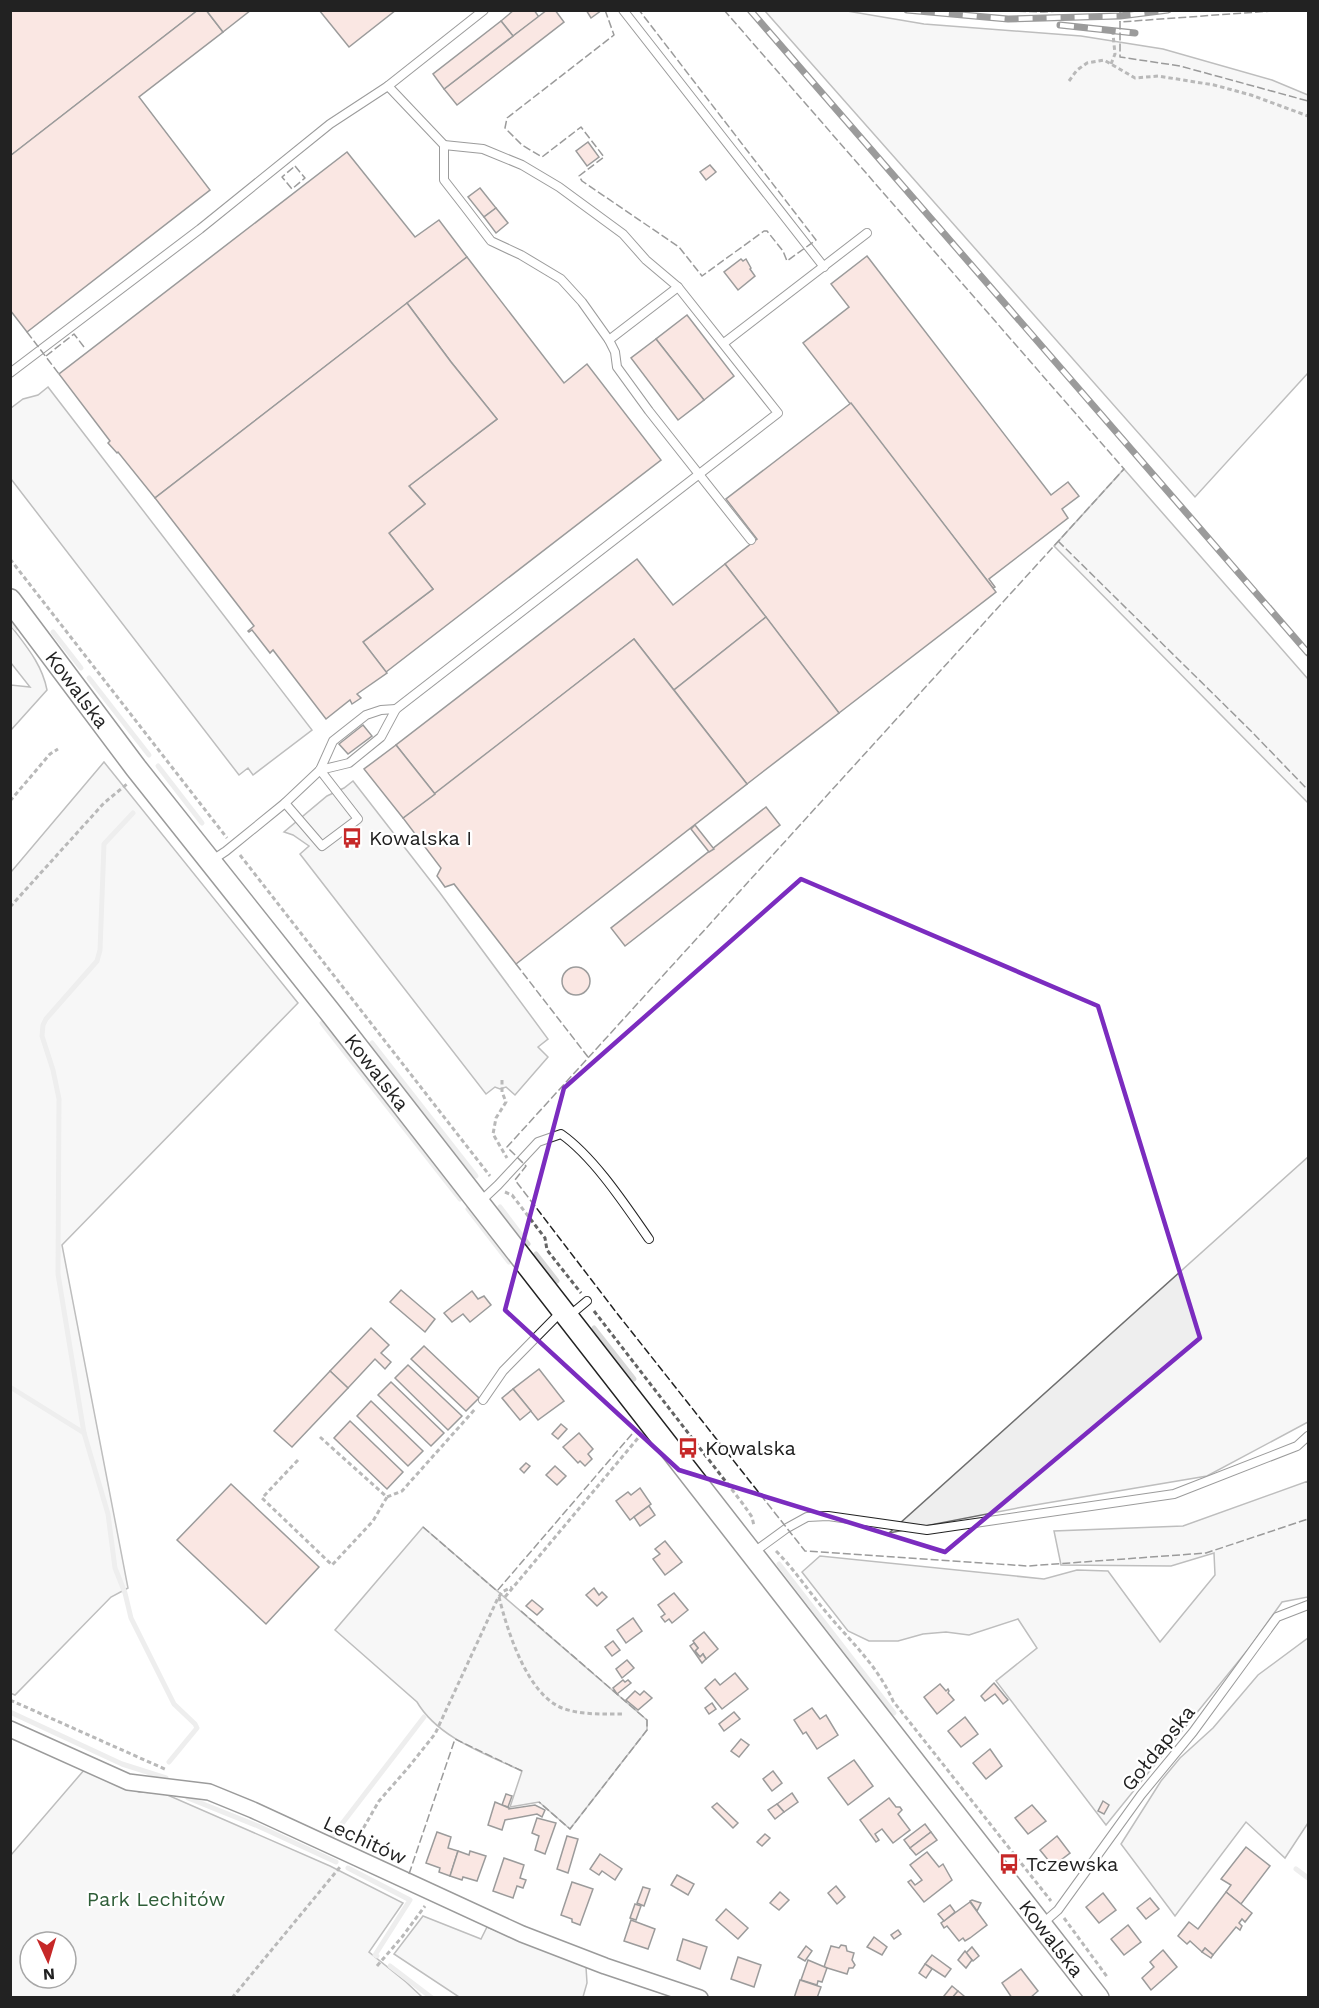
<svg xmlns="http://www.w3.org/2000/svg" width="1319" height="2008" viewBox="0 0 1319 2008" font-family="'Work Sans',sans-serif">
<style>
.green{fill:#eee;stroke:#6f6f6f;stroke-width:1.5;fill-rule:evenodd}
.parking{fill:#ededed;stroke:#6f6f6f;stroke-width:1.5}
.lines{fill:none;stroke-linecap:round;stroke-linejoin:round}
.stream{stroke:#d9d9d9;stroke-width:5}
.building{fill:#f3c9c0;stroke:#222;stroke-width:1.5}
.lane-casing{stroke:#222;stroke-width:10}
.street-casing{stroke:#222;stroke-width:18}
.secondary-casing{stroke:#222;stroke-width:24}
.path{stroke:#646464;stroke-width:3;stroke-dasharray:4.5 3;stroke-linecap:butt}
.lane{stroke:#fff;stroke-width:8}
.street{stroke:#fff;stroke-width:15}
.secondary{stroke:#fff;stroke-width:21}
.rail-casing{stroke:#222;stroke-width:7}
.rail{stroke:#fff;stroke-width:4.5;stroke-dasharray:14;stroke-linecap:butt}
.fence{stroke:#222;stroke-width:1.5;stroke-dasharray:8 3;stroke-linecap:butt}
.marked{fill:none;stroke:#7b2cbf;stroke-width:4.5;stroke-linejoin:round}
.labels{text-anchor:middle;stroke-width:4.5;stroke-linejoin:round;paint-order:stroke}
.street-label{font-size:20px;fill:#222;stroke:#fff}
.poi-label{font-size:20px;fill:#222;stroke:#fff;text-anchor:start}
.park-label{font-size:20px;fill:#2f5e38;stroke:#fff}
</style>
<rect width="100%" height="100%" fill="#fff"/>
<g class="green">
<polygon points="765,11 847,11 924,24 1081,36 1163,49 1272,80 1308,95 1308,373 1195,497"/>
<polygon points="1124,469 1308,679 1308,803 1054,546"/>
<path d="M11,626C26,646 42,664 47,690L11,730V685L30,687L11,663Z"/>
<polygon points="104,762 298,1003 62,1245 128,1588 111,1597 15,1695 10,1693 11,872"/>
<polygon points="1308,1157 1308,1422 1207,1476 1023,1507 889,1533"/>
<polygon points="1308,1481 1308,1597 1282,1602 1250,1647 1106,1825 996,1681 1037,1648 1018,1619 969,1635 946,1632 923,1634 898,1641 869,1641 848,1631 802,1572 820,1556 1044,1579 1077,1570 1108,1571 1160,1642 1215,1575 1214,1553 1171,1566 1061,1565 1054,1531 1183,1526"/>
<path d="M423,1527L647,1720V1730L570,1829L539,1802L510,1807L522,1771C486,1754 438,1738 417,1702L335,1630Z"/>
<polygon points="1308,1638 1308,1823 1285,1858 1246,1822 1175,1916 1121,1844 1161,1781 1180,1758 1213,1728 1258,1675"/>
<path d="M85,1769L139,1792L163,1793L330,1866L403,1903L369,1952L406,1982L422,1997L11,1998V1855ZM30,1942H66V1978H30Z"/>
<polygon points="423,1916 481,1939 487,1927 586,1967 587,1983 583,1997 459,1997 394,1954"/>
</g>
<g class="parking">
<polygon points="48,387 312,730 253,775 248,768 239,775 11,479 11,408 23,399 38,395"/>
<polygon points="353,781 440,893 548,1039 538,1047 548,1057 515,1095 506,1087 500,1089 495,1087 486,1094 300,854 309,846 293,835 284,832 327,796 344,788"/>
</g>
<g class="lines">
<g class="stream">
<polyline points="10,621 16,628"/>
<polyline points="53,632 81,668"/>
<polyline points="89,678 149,755"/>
<polyline points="158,766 202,823"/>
<polyline points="133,813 104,844 100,950 97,961 46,1019 43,1025 42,1036 53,1070 59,1099 58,1274 84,1433 108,1514 115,1568 125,1593 131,1618 174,1704 195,1724 197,1728 169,1762"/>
<polyline points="322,1023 460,1199"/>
<polyline points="372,1043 476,1176"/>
<polyline points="500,1207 528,1244"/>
<polyline points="468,1209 509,1262"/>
<polyline points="536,1254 557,1281"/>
<polyline points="594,1328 634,1379"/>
<polyline points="10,1387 84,1433"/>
<polyline points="779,1564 894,1713"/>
<polyline points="10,1712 122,1764 166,1778"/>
<polyline points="188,1798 258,1826 336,1862"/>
<polyline points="331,1838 424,1717"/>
<polyline points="348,1868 410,1900 375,1955 377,1956"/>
<polyline points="1296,1869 1308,1878"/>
<polyline points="390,1966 432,1998"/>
</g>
</g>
<g class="building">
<polygon points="10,10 198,10 10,156"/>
<polygon points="198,10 206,10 223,32 139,97 210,190 27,332 10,310 10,156"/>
<polygon points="206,10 251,10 223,32"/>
<polygon points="319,10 396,10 349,47"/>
<polygon points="514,10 534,10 539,17 513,36 501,21"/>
<polygon points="547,10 555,10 564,22 457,105 444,89"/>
<polygon points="586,10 602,10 591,18"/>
<polygon points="501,21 513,36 444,89 433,74"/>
<polygon points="588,142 599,157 587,166 576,151"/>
<polygon points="347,152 415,237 439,220 467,257 155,498 118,452 117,453 108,443 110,441 59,374"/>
<polygon points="710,165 716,172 706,180 700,172"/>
<polygon points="480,188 496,208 484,217 468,197"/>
<polygon points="496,208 508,223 496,233 484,217"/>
<polygon points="867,256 1051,495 1068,482 1079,496 1062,509 1068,518 989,579 995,587 993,588 803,343 849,307 831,284"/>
<polygon points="467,257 564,383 587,364 661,460 386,672 363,642 433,589 389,533 425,504 409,486 497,419 451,362 407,303"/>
<polygon points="741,259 743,261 746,259 751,268 750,269 755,276 738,290 724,272"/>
<polygon points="407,303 451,362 497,419 409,486 425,504 389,533 433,589 363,642 387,673 357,694 361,698 352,704 350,700 326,719 273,650 270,653 252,630 249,632 248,631 254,626 155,498"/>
<polygon points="687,315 734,376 704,400 656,339"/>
<polygon points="656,339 704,400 678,420 631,358"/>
<polygon points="851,403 996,592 839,713 725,564 757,539 726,499"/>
<polygon points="637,559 673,605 725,564 766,617 674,690 634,639 435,794 396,745"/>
<polygon points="766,617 839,713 747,784 674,690"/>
<polygon points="634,639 747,784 516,964 454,884 445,887 437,876 441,868 403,818"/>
<polygon points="363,725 372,736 348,754 339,744"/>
<polygon points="396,745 435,794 403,818 364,769"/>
<polygon points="766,807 780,825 625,946 611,928"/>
<polygon points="695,825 714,849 709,852 691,829"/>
<circle cx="576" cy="981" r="14"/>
<polygon points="401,1290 435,1319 425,1332 390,1302"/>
<polygon points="472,1291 478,1299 484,1296 491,1305 470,1322 463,1314 452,1322 444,1313"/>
<polygon points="371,1328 389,1345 381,1353 391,1362 385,1369 375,1359 348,1388 330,1371"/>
<polygon points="424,1346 479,1398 466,1411 411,1359"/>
<polygon points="408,1365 462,1416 448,1430 395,1378"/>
<polygon points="539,1369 564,1401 538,1420 513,1389"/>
<polygon points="330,1371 348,1388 292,1447 274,1431"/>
<polygon points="391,1382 444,1433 431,1446 378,1395"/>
<polygon points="513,1389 531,1411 520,1420 502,1398"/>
<polygon points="371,1401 423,1451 408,1466 357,1416"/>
<polygon points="350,1421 403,1472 387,1489 334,1438"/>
<polygon points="561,1424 567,1429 558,1439 552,1434"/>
<polygon points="579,1433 593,1449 588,1454 592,1459 585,1466 580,1461 578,1463 563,1447"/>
<polygon points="526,1463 530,1466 524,1473 520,1469"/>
<polygon points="555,1466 566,1476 557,1485 546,1475"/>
<polygon points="231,1484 319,1567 266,1624 177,1540"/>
<polygon points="640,1488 651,1504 630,1520 616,1501 628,1492 631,1495"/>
<polygon points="649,1506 655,1515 640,1526 634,1517"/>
<polygon points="665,1541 682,1562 665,1575 653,1559 660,1554 655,1549"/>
<polygon points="594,1588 599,1595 602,1592 607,1597 597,1606 586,1595"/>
<polygon points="674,1593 688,1610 672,1623 669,1619 665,1622 661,1617 665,1614 658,1605"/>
<polygon points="532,1600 543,1609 537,1615 526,1606"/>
<polygon points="633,1618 642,1631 626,1643 617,1630"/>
<polygon points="704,1632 718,1649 706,1659 703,1654 700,1657 695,1651 698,1648 693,1641"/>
<polygon points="613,1641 620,1650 612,1656 605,1647"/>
<polygon points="694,1643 698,1648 695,1651 700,1657 703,1654 706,1659 702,1663 690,1646"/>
<polygon points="627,1660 634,1668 622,1678 616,1669"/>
<polygon points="735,1673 748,1689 722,1709 705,1688 715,1679 720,1685"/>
<polygon points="623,1680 625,1682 628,1680 631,1683 617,1694 613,1688"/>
<polygon points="994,1683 1008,1700 1003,1704 995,1694 985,1701 981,1696"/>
<polygon points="940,1684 946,1691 948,1689 949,1691 948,1693 954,1700 937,1714 924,1697"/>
<polygon points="635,1691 640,1695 644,1691 652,1698 638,1710 626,1700"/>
<polygon points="712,1703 716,1709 709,1714 705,1708"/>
<polygon points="812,1708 820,1719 826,1715 838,1735 817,1749 806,1732 803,1734 794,1720"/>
<polygon points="734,1712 740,1719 724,1731 719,1724"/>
<polygon points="965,1717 978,1734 961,1747 948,1731"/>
<polygon points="741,1739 749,1745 739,1757 731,1751"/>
<polygon points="990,1749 1002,1766 986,1779 973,1763"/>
<polygon points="854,1760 873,1786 848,1805 828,1778"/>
<polygon points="773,1771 782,1783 772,1791 763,1779"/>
<polygon points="792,1793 798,1802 784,1812 777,1804"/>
<polygon points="506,1794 512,1796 508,1807 502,1805"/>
<polygon points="889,1798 896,1807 900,1807 902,1810 898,1814 910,1830 893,1843 882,1829 875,1834 879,1840 876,1842 860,1820"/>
<polygon points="1103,1801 1109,1805 1104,1814 1098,1811"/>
<polygon points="495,1802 509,1808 509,1809 535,1805 545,1810 542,1817 537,1814 505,1820 502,1830 488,1825"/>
<polygon points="717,1803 738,1823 733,1828 712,1807"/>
<polygon points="777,1804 784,1812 775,1819 768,1810"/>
<polygon points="1032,1805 1046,1821 1028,1834 1015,1818"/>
<polygon points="537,1818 556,1823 545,1854 535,1850 539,1836 532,1833"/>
<polygon points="925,1824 931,1832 910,1848 904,1840"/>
<polygon points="437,1832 451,1837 448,1848 458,1851 450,1876 439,1872 440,1868 426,1863"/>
<polygon points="931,1832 937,1840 916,1855 910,1848"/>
<polygon points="765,1834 770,1838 762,1846 757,1842"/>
<polygon points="567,1836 578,1839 568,1873 557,1869"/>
<polygon points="1057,1836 1070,1853 1053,1866 1040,1850"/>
<polygon points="1246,1847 1270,1866 1241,1904 1226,1892 1231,1885 1221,1879"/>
<polygon points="458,1851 469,1855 470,1851 486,1856 477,1881 463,1877 462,1880 450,1876"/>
<polygon points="927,1852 939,1867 943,1864 952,1880 924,1902 908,1882 911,1880 915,1885 922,1880 910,1865"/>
<polygon points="600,1854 622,1869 615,1880 602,1871 599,1875 590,1869"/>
<polygon points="504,1858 524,1865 520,1878 526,1880 523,1888 517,1886 513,1898 493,1891"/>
<polygon points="677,1875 694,1884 688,1895 671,1885"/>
<polygon points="572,1882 593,1889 580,1925 572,1922 572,1919 561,1915"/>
<polygon points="836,1886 845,1897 837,1904 828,1893"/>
<polygon points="643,1887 650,1889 644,1906 637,1903"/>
<polygon points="780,1892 789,1900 779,1910 770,1903"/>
<polygon points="1226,1892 1252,1913 1245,1922 1242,1919 1239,1923 1242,1926 1240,1930 1236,1927 1213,1955 1205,1948 1202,1952 1190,1941 1187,1944 1178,1936 1189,1922 1198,1929"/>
<polygon points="1103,1893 1116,1910 1099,1923 1086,1907"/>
<polygon points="1150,1898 1159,1909 1146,1919 1137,1908"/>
<polygon points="972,1900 981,1903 977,1911 970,1901"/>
<polygon points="970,1902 987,1925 970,1938 965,1941 963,1938 959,1941 947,1926 944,1928 941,1923"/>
<polygon points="635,1904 641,1906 636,1920 630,1918"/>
<polygon points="950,1905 955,1912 944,1921 938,1914"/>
<polygon points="726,1909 748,1928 738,1939 716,1920"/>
<polygon points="631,1920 655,1929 648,1949 624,1941"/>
<polygon points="1128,1925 1141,1942 1124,1955 1111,1939"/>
<polygon points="898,1930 901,1934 894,1939 891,1935"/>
<polygon points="874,1937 887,1947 882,1955 867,1947"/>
<polygon points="683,1939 707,1947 700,1969 677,1960"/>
<polygon points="841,1945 846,1946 847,1951 854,1953 852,1960 855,1965 853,1968 849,1968 847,1974 824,1967 831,1946 839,1948"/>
<polygon points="806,1946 812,1951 805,1961 798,1957"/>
<polygon points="972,1947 979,1956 973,1961 966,1953"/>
<polygon points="1205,1948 1213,1955 1211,1958 1202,1952"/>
<polygon points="1163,1950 1177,1967 1151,1990 1142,1978 1154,1967 1150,1962"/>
<polygon points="965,1951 972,1960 966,1968 958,1960"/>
<polygon points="932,1955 951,1969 945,1977 925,1964"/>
<polygon points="738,1957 761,1965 754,1987 731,1979"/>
<polygon points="808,1960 827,1968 822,1982 818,1981 817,1985 801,1980"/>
<polygon points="925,1964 932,1969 926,1978 919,1973"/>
<polygon points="1021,1969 1038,1991 1030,1998 1012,1998 1002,1983"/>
<polygon points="800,1980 821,1987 817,1998 794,1998"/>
<polygon points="952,1986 958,1991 952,1998 946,1998 944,1996"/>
<polygon points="958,1991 964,1996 966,1998 952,1998"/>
</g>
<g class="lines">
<g class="lane-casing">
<g id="lane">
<polyline points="623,10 824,267"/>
<polyline points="388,86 484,10"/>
<polyline points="609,340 678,287"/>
<polyline points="724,343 867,233"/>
<polyline points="10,373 200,229 330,124 388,86 444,145 444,180 465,207 491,241 521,255 561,279 582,302 609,340 615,352 617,367 649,411 751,540"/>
<polyline points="320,770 349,763 381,737 396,709 778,413 678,287 646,260 623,234 559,187 522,165 483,149 444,145"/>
<polyline points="285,803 322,846 358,819 320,770"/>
<polyline points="211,861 226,851 285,803 320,770 333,741 366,715 381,710 396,709"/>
<path d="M481,1201L498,1185L538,1142L561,1134C594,1157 626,1206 649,1239"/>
<polyline points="569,1316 587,1301"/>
<polyline points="483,1400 503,1371 561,1312"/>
<polyline points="754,1552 787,1528 807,1517 828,1516 927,1530 1174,1494 1297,1446 1308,1436"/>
<polyline points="1043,1923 1058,1910 1141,1795 1193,1732 1277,1617 1308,1605"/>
</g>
</g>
<g class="street-casing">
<polyline id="street" points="10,1729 128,1782 209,1792 253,1810 522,1934 605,1966 700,1998"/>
</g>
<g class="secondary-casing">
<g id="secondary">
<path id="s1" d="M10,600L136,768L330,1012L1098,1998"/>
</g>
</g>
<g class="path">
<polyline points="1111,64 1115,54 1113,34"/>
<polyline points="1069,81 1077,70 1087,63 1104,60 1135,78 1158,76 1214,85 1251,95 1308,116"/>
<polyline points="10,559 227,838"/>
<polyline points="10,801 50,754 58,749"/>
<polyline points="240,855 490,1176"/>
<polyline points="10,907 104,803 127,784"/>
<polyline points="502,1080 502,1092 506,1102 496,1118 493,1134 507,1158"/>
<polyline points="505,1192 512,1195 545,1238 547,1250 581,1293"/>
<polyline points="594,1311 743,1504 752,1517 754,1526"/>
<polyline points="320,1437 387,1497 402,1491 476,1408"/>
<polyline points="298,1460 262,1498 332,1565 373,1521 387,1497"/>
<path d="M776,1551C795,1570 809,1592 826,1612C850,1641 878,1666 893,1701L1051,1901"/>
<path d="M499,1597C507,1630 527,1694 562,1708C581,1715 602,1714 622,1714"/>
<polyline points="505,1597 638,1438"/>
<polyline points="10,1700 167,1770"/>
<polyline points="356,1841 379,1801 407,1769 435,1734 497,1600 502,1592 512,1587"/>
<polyline points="1064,1918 1108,1978"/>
<polyline points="377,1966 402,1937 425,1906"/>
<polyline points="232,1998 340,1867"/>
</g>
<use href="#lane" class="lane"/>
<use href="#street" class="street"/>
<use href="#secondary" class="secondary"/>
<g class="rail-casing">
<g id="rail">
<polyline points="750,10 1308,653"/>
<polyline points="907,10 1008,19 1120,16 1168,10"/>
<polyline points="1060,25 1135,33"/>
</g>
</g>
<use href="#rail" class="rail"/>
<g class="fence">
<polyline points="605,10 614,35 507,118 505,128 522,145 542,157 581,127 604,157 579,176 582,181 679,247 702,276 764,231 767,231 783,251 787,261 816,240 639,10"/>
<polyline points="724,10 1124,469 507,1147 526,1166 515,1180 616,1312 805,1551 1028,1566 1206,1553 1308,1519"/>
<polyline points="974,10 1044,12 1078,10"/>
<polyline points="1120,10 1120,22"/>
<polyline points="1285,10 1120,22 1120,57 1180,66 1308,101"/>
<polygon points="295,166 305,178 292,189 282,177"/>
<polyline points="27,332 59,374"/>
<polyline points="46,356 74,334 84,347"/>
<polyline points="1058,541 1251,731 1308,790"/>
<polyline points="516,964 588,1057"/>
<polyline points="423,1527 497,1591 632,1434"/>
<polyline points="521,1611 647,1720 647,1730 570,1829 539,1802"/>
<polyline points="409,1874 455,1739 522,1771"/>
</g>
</g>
<path d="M0 0H1319V2008H0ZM801,879L1098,1006L1200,1338L945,1552L679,1470L505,1310L564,1088Z" fill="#fff" fill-opacity=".55" fill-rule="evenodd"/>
<path class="marked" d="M801,879L1098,1006L1200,1338L945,1552L679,1470L505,1310L564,1088Z"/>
<defs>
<g id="bus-bare" transform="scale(1.62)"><path d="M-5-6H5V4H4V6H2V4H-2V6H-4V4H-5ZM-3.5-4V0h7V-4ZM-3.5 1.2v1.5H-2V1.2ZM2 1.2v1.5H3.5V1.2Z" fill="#c62828" stroke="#fff" stroke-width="2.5" paint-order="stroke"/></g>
</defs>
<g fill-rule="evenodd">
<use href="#bus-bare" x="352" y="838"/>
<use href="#bus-bare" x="688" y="1448"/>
<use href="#bus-bare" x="1009" y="1864"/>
</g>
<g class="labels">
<g class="street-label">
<text dy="7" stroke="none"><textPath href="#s1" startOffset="112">Kowalska</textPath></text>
<text dy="7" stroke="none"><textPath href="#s1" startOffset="598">Kowalska</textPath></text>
<text transform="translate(1158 1748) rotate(-51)" y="7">Gołdapska</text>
<text transform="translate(365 1840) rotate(25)" y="7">Lechitów</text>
<text dy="7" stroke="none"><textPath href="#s1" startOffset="1696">Kowalska</textPath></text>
</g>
<g class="poi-label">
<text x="369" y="845">Kowalska I</text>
<text x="705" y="1455">Kowalska</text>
<text x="1026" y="1871">Tczewska</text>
</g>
<g class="park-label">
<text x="156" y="1906">Park Lechitów</text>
</g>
</g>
<rect width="1319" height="2008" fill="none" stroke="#222222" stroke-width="24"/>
<g transform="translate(48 1960) rotate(176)"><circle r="28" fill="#ffffff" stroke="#a7a7a7" stroke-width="1.5"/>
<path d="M0-4.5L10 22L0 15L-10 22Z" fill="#c62828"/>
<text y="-9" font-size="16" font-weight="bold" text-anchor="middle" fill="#222222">N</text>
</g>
</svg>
